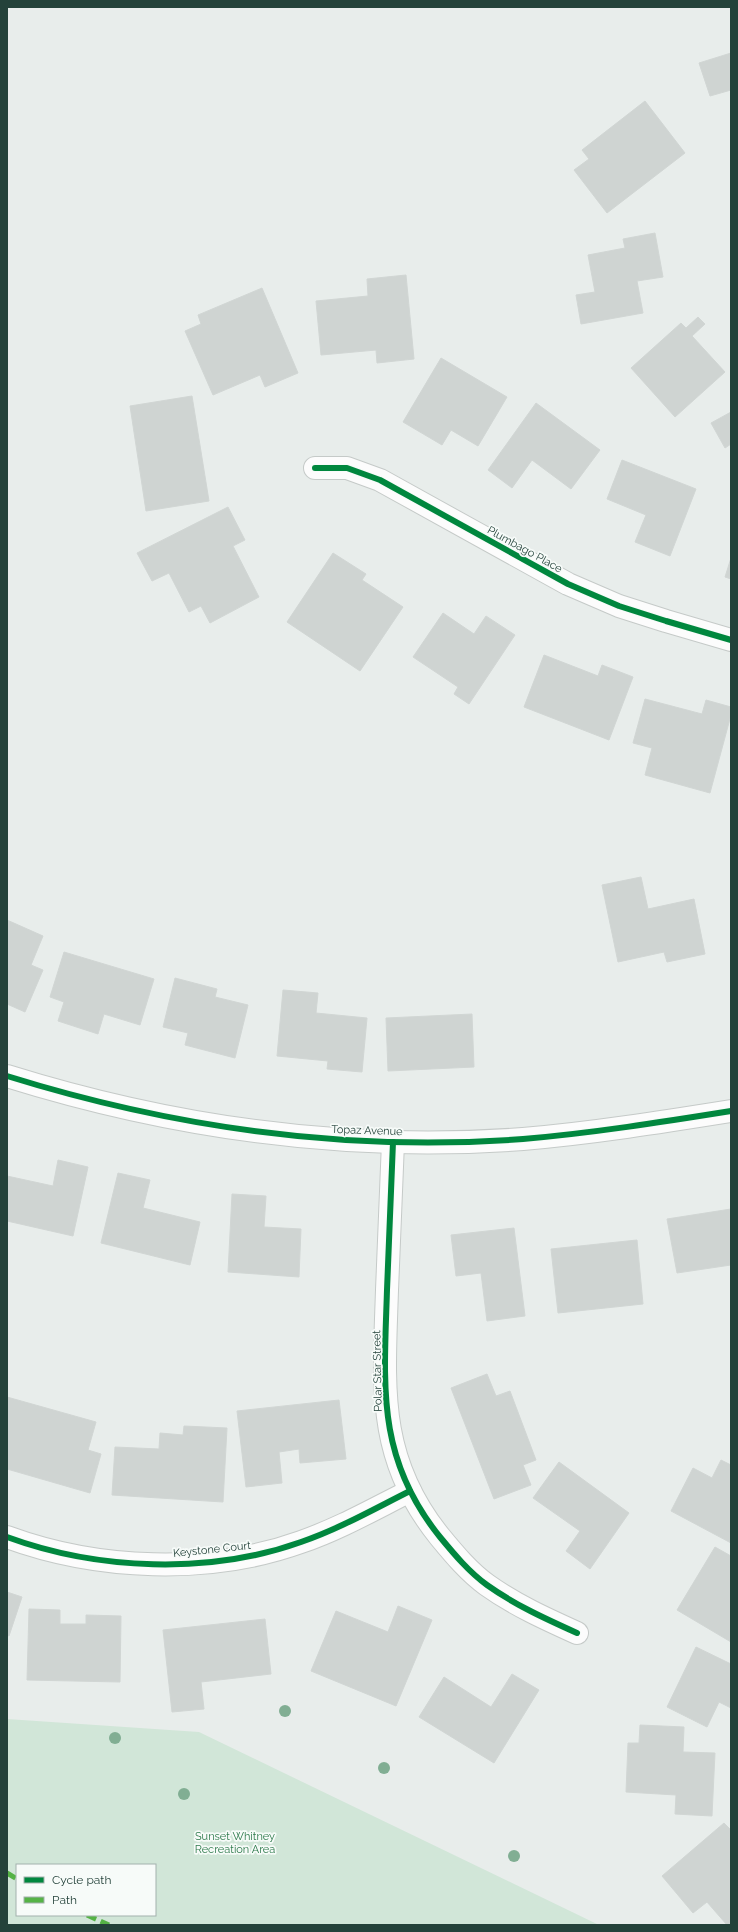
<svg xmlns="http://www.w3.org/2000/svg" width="738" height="1932" viewBox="0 0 738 1932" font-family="Raleway,sans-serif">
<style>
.green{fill:#d1e6d8;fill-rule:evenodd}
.building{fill:#cfd4d2;stroke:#d1d6d4}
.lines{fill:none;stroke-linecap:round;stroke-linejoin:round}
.street-casing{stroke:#c5cac8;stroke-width:24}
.street{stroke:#fcfcfc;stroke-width:22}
.quiet{stroke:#55b346;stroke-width:5;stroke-dasharray:10 5;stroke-linecap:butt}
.cycleway-casing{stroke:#f7fbf9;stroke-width:8}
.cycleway{stroke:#00873e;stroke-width:6}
.tree{fill:#81ae93}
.labels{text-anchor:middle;stroke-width:3.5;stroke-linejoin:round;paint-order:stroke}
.street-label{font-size:11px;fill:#24423a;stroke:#f7fbf9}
.park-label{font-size:11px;fill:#2d7a4b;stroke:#f7fbf9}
</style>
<rect width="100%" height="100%" fill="#e8edeb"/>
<path class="green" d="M7,1719L199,1732L599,1925H7ZM17,1865H155V1915H17Z"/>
<g class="building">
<polygon points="731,53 731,90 710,96 699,63"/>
<polygon points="645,101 685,153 607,213 574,170 589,159 582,150"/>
<polygon points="655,233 663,277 637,281 643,313 581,324 576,295 595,292 588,255 625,248 623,239"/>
<polygon points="406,275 414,359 377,363 376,350 321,355 316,301 368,296 367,279"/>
<polygon points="262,288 298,373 265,387 260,375 213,395 185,331 201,324 198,315"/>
<polygon points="698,317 705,324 692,336 725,372 675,417 631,368 681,323 686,328"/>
<polygon points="441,358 507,397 478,446 451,430 442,445 403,422"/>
<polygon points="192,396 209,501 146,511 130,406"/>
<polygon points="536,403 600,450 571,489 532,460 512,488 488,470"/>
<polygon points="731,412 731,444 725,448 711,423"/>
<polygon points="622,460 696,489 670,556 635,542 646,515 607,499"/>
<polygon points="228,507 245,540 233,546 259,597 210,623 201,606 189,612 169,573 152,581 137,553"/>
<polygon points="333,553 366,574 362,580 403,607 360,671 287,622"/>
<polygon points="731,558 731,579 725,577"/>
<polygon points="443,613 474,634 486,616 515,635 469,704 454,694 458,687 413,657"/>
<polygon points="544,655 598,676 602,665 633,677 609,740 524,707"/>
<polygon points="645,699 702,714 706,700 731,707 731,715 710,793 645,775 652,748 633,743"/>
<polygon points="641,877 648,909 694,899 705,954 667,962 664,952 618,962 602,885"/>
<polygon points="7,920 43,936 31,965 43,970 25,1012 7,1004"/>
<polygon points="64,952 154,979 140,1025 104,1014 98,1034 58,1021 64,1002 50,997"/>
<polygon points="175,978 217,989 215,997 248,1005 235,1058 185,1045 188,1033 163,1027"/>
<polygon points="283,990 318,993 316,1013 367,1018 362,1072 327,1069 328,1061 277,1056"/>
<polygon points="472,1014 474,1067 388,1071 386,1018"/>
<polygon points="58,1160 88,1167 73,1236 7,1221 7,1176 53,1186"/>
<polygon points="118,1173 150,1180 143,1208 200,1222 190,1265 101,1243"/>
<polygon points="232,1194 266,1196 264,1227 301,1229 299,1277 228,1272"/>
<polygon points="731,1209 731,1265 677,1273 667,1219"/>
<polygon points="514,1228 525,1316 487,1321 481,1273 456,1276 451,1235"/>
<polygon points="637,1240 643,1304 558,1313 551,1249"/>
<polygon points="487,1374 496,1396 510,1391 536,1460 523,1465 531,1485 494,1499 451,1388"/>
<polygon points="7,1397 96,1422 88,1450 101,1454 90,1493 7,1469"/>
<polygon points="339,1400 346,1459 300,1463 299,1449 279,1452 282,1483 246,1487 237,1411"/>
<polygon points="184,1426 227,1428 223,1502 112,1495 115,1447 159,1449 160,1433 183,1435"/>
<polygon points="721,1460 731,1465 731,1543 671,1511 693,1468 712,1478"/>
<polygon points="559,1462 629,1513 590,1569 566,1551 580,1531 533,1498"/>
<polygon points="715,1547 731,1556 731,1642 677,1610"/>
<polygon points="7,1592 22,1597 9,1636 7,1635"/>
<polygon points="398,1606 432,1620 396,1706 311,1671 336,1611 388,1632"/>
<polygon points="29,1609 60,1610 60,1624 86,1624 86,1615 121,1616 120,1682 27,1680"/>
<polygon points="265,1619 271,1674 201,1682 204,1709 172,1712 163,1630"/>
<polygon points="696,1647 731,1664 731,1708 719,1702 707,1727 667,1707"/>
<polygon points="512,1674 539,1690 494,1763 419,1717 444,1677 491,1707"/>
<polygon points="640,1725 684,1727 683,1752 715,1753 712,1816 675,1814 676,1795 626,1792 628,1743 639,1743"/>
<polygon points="724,1823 731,1830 731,1925 727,1925 707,1902 693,1913 662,1876"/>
</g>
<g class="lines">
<g class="street-casing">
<g id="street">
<polyline points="315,468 347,468 380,480 568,584 619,606 666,621 731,640"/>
<path d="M7,1076C174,1128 348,1152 523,1139C593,1133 662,1122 731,1111"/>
<path d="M393,1142C391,1191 389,1241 387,1290C384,1386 376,1458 440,1537C454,1554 469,1572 487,1585C515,1605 546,1619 577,1633"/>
<path d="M7,1537C97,1570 209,1575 301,1542C339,1529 374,1509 410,1491"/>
</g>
</g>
<use href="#street" class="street"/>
<g class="quiet">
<polyline points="7,1873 17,1879"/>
<polyline points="87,1915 109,1925"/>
</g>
<g class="cycleway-casing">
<g id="cycleway">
<polyline points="315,468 347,468 380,480 568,584 619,606 666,621 731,640"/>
<path d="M7,1076C174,1128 348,1152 523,1139C593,1133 662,1122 731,1111"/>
<path d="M393,1142C391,1191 389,1241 387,1290C384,1386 376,1458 440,1537C454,1554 469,1572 487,1585C515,1605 546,1619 577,1633"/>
<path d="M7,1537C97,1570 209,1575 301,1542C339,1529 374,1509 410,1491"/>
</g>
</g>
<use href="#cycleway" class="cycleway"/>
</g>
<g class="tree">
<circle cx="285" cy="1711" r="6"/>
<circle cx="115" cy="1738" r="6"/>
<circle cx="384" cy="1768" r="6"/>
<circle cx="184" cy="1794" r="6"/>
<circle cx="514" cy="1856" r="6"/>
</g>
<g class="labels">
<g class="street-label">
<text transform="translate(525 549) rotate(29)" y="4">Plumbago Place</text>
<text transform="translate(367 1130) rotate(2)" y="4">Topaz Avenue</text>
<text transform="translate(377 1371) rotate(-91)" y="4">Polar Star Street</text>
<text transform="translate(212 1549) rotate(-6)" y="4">Keystone Court</text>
</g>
<g class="park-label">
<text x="235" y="1840">Sunset Whitney<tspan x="235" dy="13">Recreation Area</tspan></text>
</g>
</g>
<rect width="738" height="1932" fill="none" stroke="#24423a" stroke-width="16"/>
<rect x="16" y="1864" width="140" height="52" fill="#f7fbf9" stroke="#a3b1ad"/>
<rect x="24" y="1877" width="20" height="6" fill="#00873e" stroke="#a3b1ad"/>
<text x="52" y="1884" font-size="12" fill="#24423a">Cycle path</text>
<rect x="24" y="1897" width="20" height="6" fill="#55b346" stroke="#a3b1ad"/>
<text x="52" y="1904" font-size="12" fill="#24423a">Path</text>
</svg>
